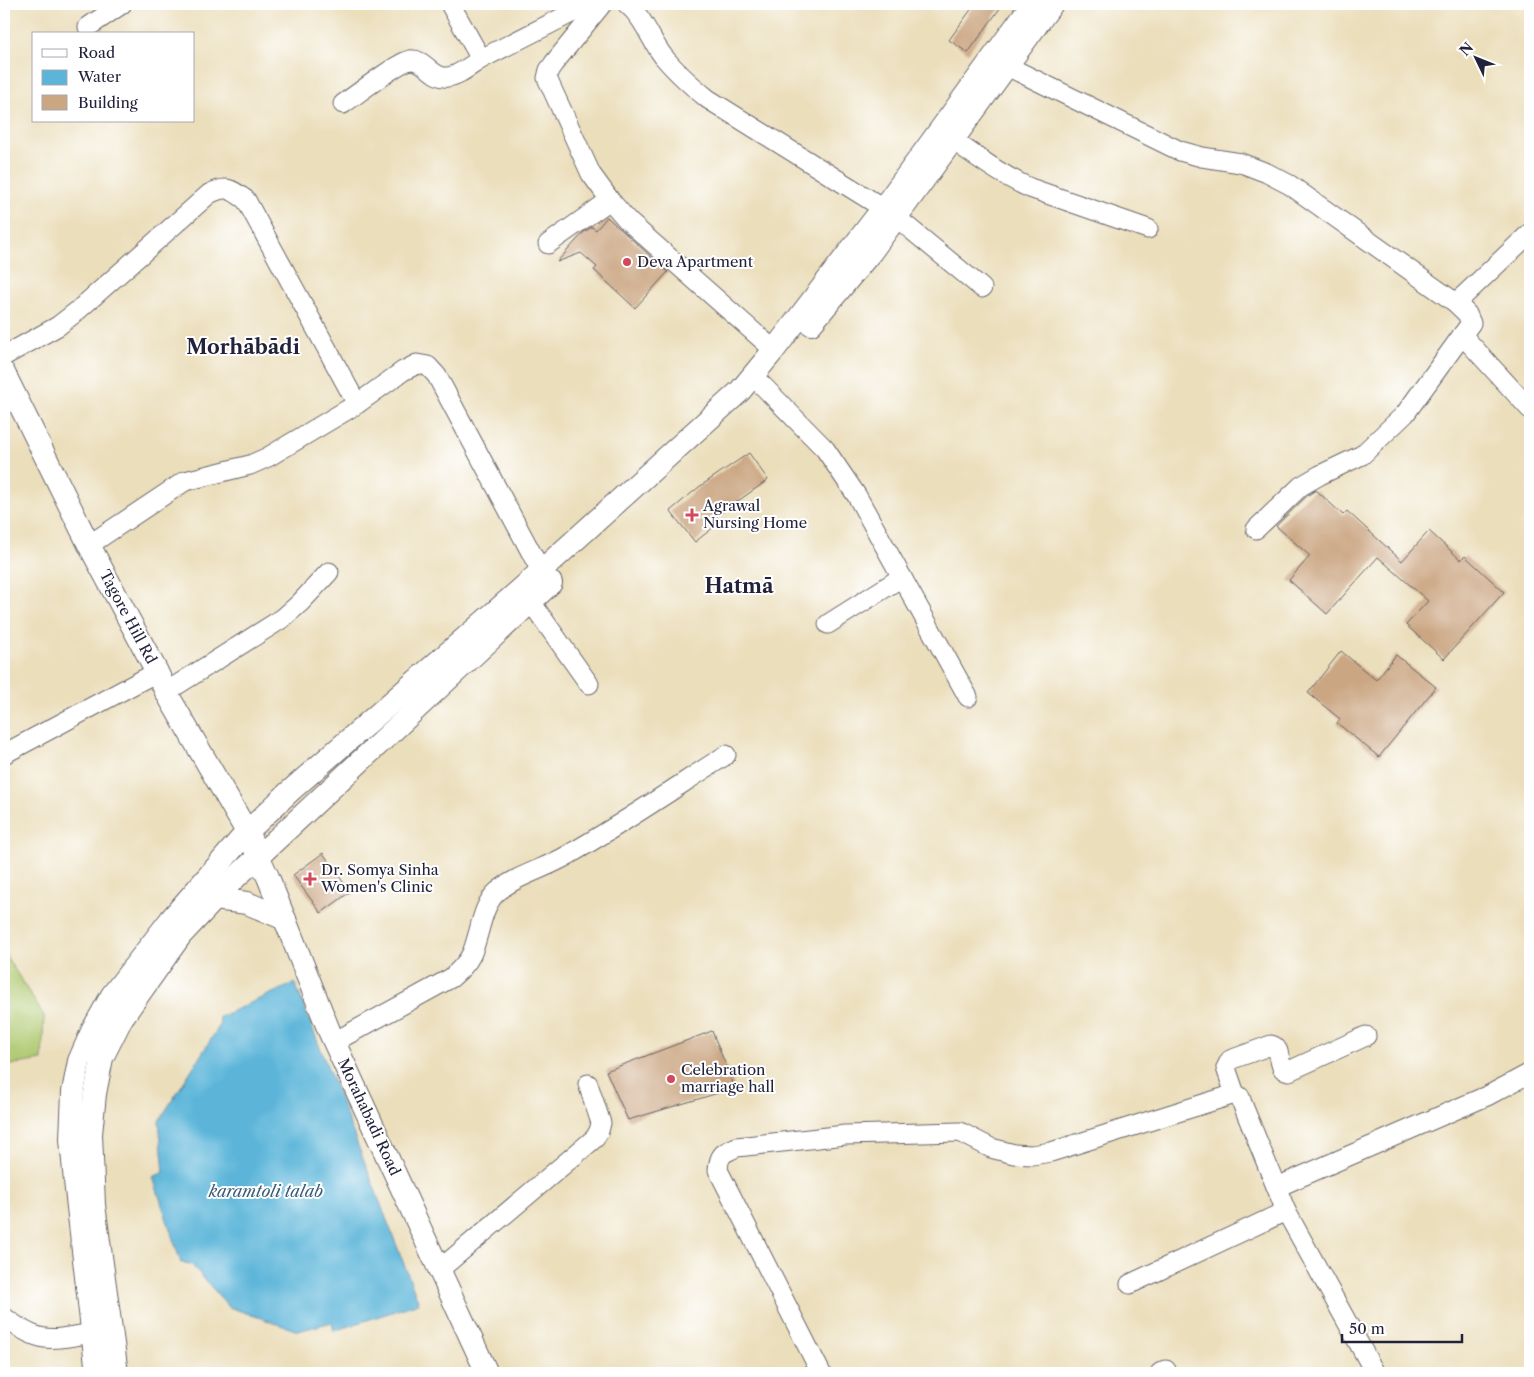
<svg xmlns="http://www.w3.org/2000/svg" width="1534" height="1377" viewBox="0 0 1534 1377" font-family="'Libre Caslon Text',serif">
<style>
.green{fill:#aec970;stroke:#687656}
.water{fill:#5cb5d9;stroke:#3f6c8a}
.building{fill:#cba682}
.lines{fill:none;stroke-linecap:round;stroke-linejoin:round}
.minor-casing{stroke:#686468;stroke-width:21}
.major-casing{stroke:#686468;stroke-width:24}
.minor{stroke:#fff;stroke-width:19}
.major{stroke:#fff;stroke-width:22}
.poi-dot{fill:#d1495b;stroke:#fff;stroke-width:2}
.labels{text-anchor:middle;stroke-width:4;stroke-linejoin:round;paint-order:stroke}
.poi-label{font-size:15px;fill:#22223b;stroke:#fff;text-anchor:start}
.street-label{font-size:15px;fill:#22223b;stroke:#fff}
.water-label{font-size:16px;font-style:italic;fill:#395d7a;stroke:#fff}
.district-label{font-size:20px;font-weight:bold;fill:#22223b;stroke:#fff}
</style>
<rect width="100%" height="100%" fill="#fff"/>
<filter id="ink" filterUnits="userSpaceOnUse"><feTurbulence type="fractalNoise" baseFrequency=".02" numOctaves="2"/><feDisplacementMap in="SourceGraphic" scale="10" xChannelSelector="R" yChannelSelector="G"/><feConvolveMatrix kernelMatrix="1 2 1 2 8 2 1 2 1" color-interpolation-filters="sRGB"/></filter>
<filter id="wash" filterUnits="userSpaceOnUse"><feTurbulence type="fractalNoise" baseFrequency=".0096" numOctaves="4" result="noise"/><feDisplacementMap in="SourceGraphic" scale="20" xChannelSelector="R" yChannelSelector="G"/><feGaussianBlur stdDeviation="1.12" result="paint"/><feColorMatrix in="noise" values="0 0 0 0 0 0 0 0 0 0 0 0 0 0 0 0 0 1.4 0 .05"/><feComposite in="paint" operator="in"/></filter>
<g filter="url(#wash)">
<rect width="100%" height="100%" fill="#ebdebb"/>
<polygon class="green" points="4,953 44,1016 42,1060 4,1066"/>
<polygon class="water" points="295,983 419,1303 334,1331 332,1322 298,1331 229,1307 191,1264 181,1263 153,1177 164,1172 159,1121 220,1025 219,1017"/>
<g id="blocks">
<g class="building">
<polygon points="975,4 1003,4 968,53 949,40"/>
<polygon points="607,217 668,272 635,308 594,270 597,267 581,253 557,262 584,232 592,227 596,230"/>
<polygon points="749,453 768,480 715,517 719,523 695,542 670,511 699,487"/>
<polygon points="1316,490 1343,515 1347,511 1402,561 1429,531 1461,560 1465,556 1504,592 1444,659 1406,625 1428,601 1378,557 1327,614 1289,580 1310,556 1276,526 1308,495"/>
<polygon points="1341,651 1376,680 1396,655 1436,687 1379,757 1337,723 1340,719 1308,693"/>
<polygon points="323,853 350,892 321,913 293,875"/>
<polygon points="712,1031 735,1088 628,1120 606,1071"/>
</g>
</g>
</g>
<g filter="url(#ink)">
<use href="#blocks" fill-opacity="0" stroke="#686468" stroke-width="1"/>
<g class="lines">
<g class="minor-casing">
<g id="minor">
<polyline points="450,4 481,59 589,4"/>
<polyline points="602,4 554,63 549,70 547,78 591,174 610,200 628,221 774,350"/>
<path d="M627,4C644,18 650,39 663,56C676,72 692,86 708,99L883,208"/>
<polyline points="88,27 122,4"/>
<polyline points="1007,66 1180,151 1202,157 1241,163 1267,173 1290,185 1456,303 1467,314 1471,323 1405,414 1362,455 1320,475 1301,486 1256,529"/>
<path d="M343,104C356,95 397,63 410,60C425,58 432,79 447,77C459,76 471,65 481,59"/>
<path d="M942,133C971,152 998,174 1030,188L1148,229"/>
<polyline points="897,218 982,288"/>
<polyline points="548,244 610,200"/>
<polyline points="1456,303 1530,233"/>
<polyline points="1462,335 1530,409"/>
<path d="M4,356L58,326L76,312L209,194C227,185 231,189 246,200L357,404"/>
<polyline points="761,384 825,449 857,496 968,697"/>
<polyline points="89,545 185,481 250,465 268,457 357,404 403,371 417,364 428,366 437,376 541,571"/>
<polyline points="531,602 589,684"/>
<polyline points="828,624 902,577"/>
<polyline points="166,692 283,618 300,603 329,572"/>
<polyline points="4,754 157,672"/>
<path d="M334,1042L451,978C459,971 466,965 471,955C480,936 481,906 497,892C517,875 545,869 568,855C622,824 673,789 726,755"/>
<path d="M1235,1094L1226,1068L1230,1060L1271,1045C1281,1047 1278,1061 1283,1069L1289,1071L1366,1036"/>
<polyline points="1277,1187 1489,1095 1530,1073"/>
<polyline points="439,1270 595,1138 599,1131 601,1123 588,1084"/>
<polyline points="1130,1284 1286,1211"/>
<path d="M4,1317C41,1345 49,1340 93,1333"/>
<path d="M821,1373L718,1170C719,1154 723,1153 737,1147L845,1135L960,1132L991,1148L1014,1154L1032,1155L1051,1152L1235,1094L1240,1097L1242,1103L1286,1211L1375,1373"/>
<polyline points="1160,1373 1166,1370"/>
</g>
</g>
<g class="major-casing">
<g id="major">
<polyline points="811,324 871,252 1052,4"/>
<polyline points="4,373 89,545 157,672 166,692 247,832 268,877 330,1033 487,1373"/>
<polyline points="215,899 247,903 285,919"/>
<polyline points="97,1373 74,1172 71,1139 73,1092 79,1061 93,1029 112,995 171,919 247,832 289,792 521,589 740,391 774,350 883,208 1032,4"/>
<polyline points="117,1373 94,1205 91,1134 95,1094 102,1058 122,1018 181,935 232,881 551,583"/>
</g>
</g>
<use href="#minor" class="minor"/>
<use href="#major" class="major"/>
</g>
</g>
<g class="poi-dot">
<circle cx="627" cy="262" r="5"/>
<path d="M689.5 507.5h5v5h5v5h-5v5h-5v-5h-5v-5h5z"/>
<path d="M307.5 871.5h5v5h5v5h-5v5h-5v-5h-5v-5h5z"/>
<circle cx="671" cy="1079" r="5"/>
</g>
<g class="labels">
<g class="poi-label">
<text x="637" y="267">Deva Apartment</text>
<text x="703" y="511">Agrawal<tspan x="703" dy="17">Nursing Home</tspan></text>
<text x="321" y="875">Dr. Somya Sinha<tspan x="321" dy="17">Women's Clinic</tspan></text>
<text x="681" y="1075">Celebration<tspan x="681" dy="17">marriage hall</tspan></text>
</g>
<g class="street-label">
<text transform="translate(128 617) rotate(62)" y="5">Tagore Hill Rd</text>
<text transform="translate(369 1117) rotate(65)" y="5">Morahabadi Road</text>
</g>
<g class="water-label">
<text x="266" y="1197">karamtoli talab</text>
</g>
<g class="district-label">
<text x="243" y="354">Morhābādi</text>
<text x="739" y="593">Hatmā</text>
</g>
</g>
<rect width="1534" height="1377" fill="none" stroke="#fff" stroke-width="20"/>
<rect x="32" y="32" width="162" height="90" fill="#ffffff" stroke="#a7a7b1"/>
<rect x="42" y="49" width="25" height="8" fill="#ffffff" stroke="#a7a7b1"/>
<text x="78" y="58" font-size="15" fill="#22223b">Road</text>
<rect x="42" y="70" width="25" height="15" fill="#5cb5d9" stroke="#a7a7b1"/>
<text x="78" y="82" font-size="15" fill="#22223b">Water</text>
<rect x="42" y="95" width="25" height="15" fill="#cba682" stroke="#a7a7b1"/>
<text x="78" y="108" font-size="15" fill="#22223b">Building</text>
<g transform="translate(1476 58) rotate(313)" stroke="#ffffff" stroke-width="4" paint-order="stroke">
<path d="M0-4L9 19L0 12L-9 19Z" fill="#22223b"/>
<text y="-8" font-size="14" font-weight="bold" text-anchor="middle" fill="#22223b">N</text>
</g>
<path d="M1342 1334v8h120v-8" fill="none" stroke="#22223b" stroke-width="2.5"/>
<text x="1349" y="1334" font-size="15" fill="#22223b" stroke="#ffffff" stroke-width="4" paint-order="stroke">50 m</text>
</svg>
